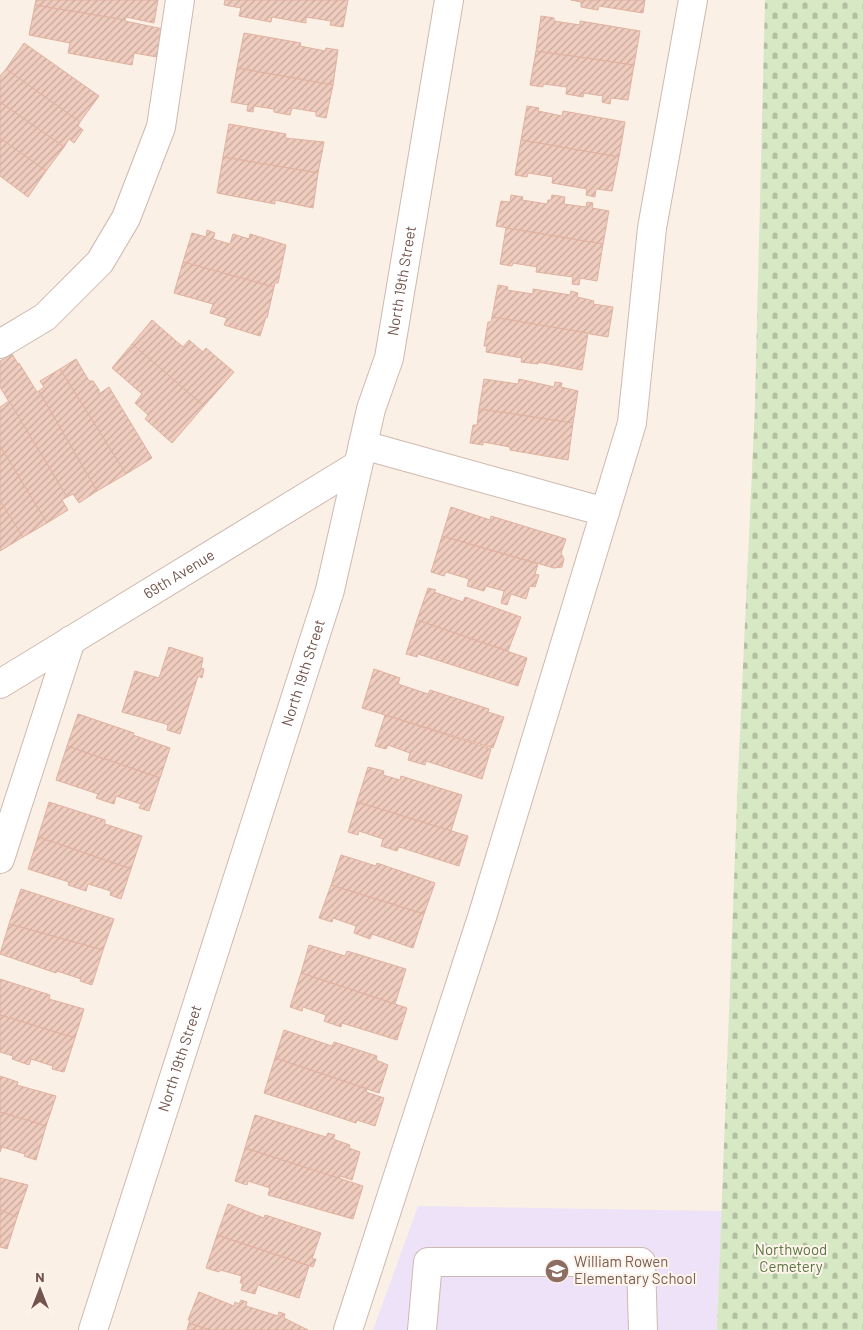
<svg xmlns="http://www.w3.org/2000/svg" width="863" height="1330" viewBox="0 0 863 1330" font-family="Barlow,sans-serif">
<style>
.education{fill:#ede2f7}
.cemetery{fill:url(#cemetery-stones)}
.building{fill:url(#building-hatch);stroke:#e1b19f}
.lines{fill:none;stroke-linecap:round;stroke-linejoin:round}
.minor-casing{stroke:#ceb9af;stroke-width:30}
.minor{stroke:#fff;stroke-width:28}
.labels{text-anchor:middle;stroke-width:4;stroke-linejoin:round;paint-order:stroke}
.street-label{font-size:15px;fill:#72554c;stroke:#fef4eb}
.park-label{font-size:15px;fill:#597844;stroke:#fef4eb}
.education-label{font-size:15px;fill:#785e54;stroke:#fef4eb;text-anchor:start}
</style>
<defs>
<pattern id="cemetery-stones" width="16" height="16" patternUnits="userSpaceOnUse" patternTransform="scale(1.25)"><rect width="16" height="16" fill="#d6e8c4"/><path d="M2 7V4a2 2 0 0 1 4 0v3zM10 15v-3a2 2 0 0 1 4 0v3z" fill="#b2bfa1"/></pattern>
<pattern id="building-hatch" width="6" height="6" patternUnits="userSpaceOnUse" patternTransform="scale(1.25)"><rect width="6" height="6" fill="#efccbe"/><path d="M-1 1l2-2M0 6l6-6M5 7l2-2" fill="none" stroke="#c6a89d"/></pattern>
</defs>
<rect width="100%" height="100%" fill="#fbf0e5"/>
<polygon class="education" points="418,1206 722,1211 717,1330 373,1330"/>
<polygon class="cemetery" points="765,0 863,0 863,1330 717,1330 738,776 755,405"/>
<g class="building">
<polygon points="36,0 158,0 154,23 126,17 125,20 35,5"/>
<polygon points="225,0 348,0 343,27 330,25 331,21 306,17 306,23 272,17 271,22 239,16 241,8 224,5"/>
<polygon points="571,0 645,0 643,13 599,6 598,10 581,7 581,2"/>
<polygon points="35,5 125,20 125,21 163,29 157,57 134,53 132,65 68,53 70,43 29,35"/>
<polygon points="541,16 554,18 554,21 580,25 580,21 640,31 634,65 536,51"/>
<polygon points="244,33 301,43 300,46 325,51 326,48 338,50 333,85 237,68"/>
<polygon points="24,43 99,96 80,122 6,69"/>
<polygon points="536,51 634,65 628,100 611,98 610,104 602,102 603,96 584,93 583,97 566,94 567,87 543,84 543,87 530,85"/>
<polygon points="237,68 333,85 326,118 316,116 316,112 292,108 290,115 274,112 274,109 254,106 253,112 247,111 248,105 231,102"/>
<polygon points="6,69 80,122 78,126 83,130 74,143 69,139 64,147 0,102 0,76"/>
<polygon points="0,102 64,147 46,171 0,138"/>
<polygon points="527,106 539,108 538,111 562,116 563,111 625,122 619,157 521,140"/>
<polygon points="229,124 286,134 285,138 324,142 318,173 223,157"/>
<polygon points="0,138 46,171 28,197 0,176"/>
<polygon points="521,140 619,157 612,191 596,189 595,197 586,195 587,189 552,183 553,177 528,173 527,177 515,175"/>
<polygon points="223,157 318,173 313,208 275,200 275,204 217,193"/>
<polygon points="511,195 523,197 522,200 547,204 548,200 551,200 552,195 565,197 564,204 586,207 587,202 593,203 592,208 609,211 603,244 496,226 501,201 510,202"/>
<polygon points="506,228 603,244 597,281 580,278 579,285 572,284 573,277 536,272 537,267 513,263 512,266 500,264"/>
<polygon points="207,230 215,233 213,239 230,244 233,234 249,239 250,234 286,245 278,283 275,283 274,287 183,262 192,233 206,237"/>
<polygon points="183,262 274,287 267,318 266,317 260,336 224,325 227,318 210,313 213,304 174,293"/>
<polygon points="498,285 508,287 507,290 533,294 533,289 570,295 571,291 578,293 577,297 594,301 593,304 613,307 608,337 492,317"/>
<polygon points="492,317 588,333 582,370 538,362 538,364 521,362 522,358 486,352 487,346 484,346 488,322 491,322"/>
<polygon points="152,320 183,347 189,340 203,352 206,348 234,372 204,406 132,344"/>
<polygon points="132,344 204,406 172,443 145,419 148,415 135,403 142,394 112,368"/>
<polygon points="12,354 18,364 19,363 37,392 39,391 97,491 79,503 73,494 67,497 0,387 0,361"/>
<polygon points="76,359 89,381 93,381 99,390 99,394 109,387 152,458 126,474 60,369"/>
<polygon points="60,369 126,474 97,491 39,391 44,387 40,381"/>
<polygon points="484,379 518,384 519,379 554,387 555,382 562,383 561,387 578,391 573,423 479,409"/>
<polygon points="9,401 67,497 62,500 68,510 47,523 0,446 0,407"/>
<polygon points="479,409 573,423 568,460 510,450 510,447 483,442 483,445 470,443 473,425 477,425"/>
<polygon points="0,446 47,523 23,537 0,501"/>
<polygon points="0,501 23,537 0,551"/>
<polygon points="451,507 490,520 491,516 566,539 561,553 564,559 562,567 554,568 442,536"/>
<polygon points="442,536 538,564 535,574 539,575 535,587 530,586 526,599 511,594 507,605 501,603 504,591 486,586 484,591 467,586 469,579 446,572 444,576 431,572"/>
<polygon points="428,588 436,590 434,592 463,602 465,597 521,617 508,651 417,620"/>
<polygon points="417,620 527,658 518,686 418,654 417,657 406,654"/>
<polygon points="169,647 203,658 201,668 204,669 202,678 198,676 180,734 167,730 168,726 166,724 122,712 135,671 159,678"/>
<polygon points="374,669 400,678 398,684 428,694 430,690 489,709 488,712 504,717 493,748 362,708"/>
<polygon points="78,714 134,733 133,735 170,748 160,778 67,746"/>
<polygon points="385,715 491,749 482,779 426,761 425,765 408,760 410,753 388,745 386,749 375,746"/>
<polygon points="67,746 160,778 149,811 139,808 141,804 116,796 114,804 96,798 98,794 56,780"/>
<polygon points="368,767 384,771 383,775 400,780 401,776 462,795 451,831 357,802"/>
<polygon points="49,802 105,820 105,824 142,836 131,869 38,837"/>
<polygon points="357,802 468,836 459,866 399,847 397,851 381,846 383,839 359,831 358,835 348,832"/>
<polygon points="38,837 131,869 121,899 110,895 111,891 88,884 86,891 68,885 69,882 28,869"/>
<polygon points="341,855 376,866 377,863 435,883 424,914 331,885"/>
<polygon points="331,885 424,914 413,948 372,934 370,939 354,933 356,926 333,918 332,922 319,918"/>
<polygon points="21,889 114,919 103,950 9,924"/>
<polygon points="9,924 103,950 92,985 80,981 81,979 57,971 56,973 0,954"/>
<polygon points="309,945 345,956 347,951 406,969 395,1004 301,973"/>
<polygon points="301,973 407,1008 397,1040 342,1023 341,1027 324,1021 326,1015 303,1007 302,1011 290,1007"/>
<polygon points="0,979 50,995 49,999 84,1009 75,1038 0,1015"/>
<polygon points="0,1015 75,1038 64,1072 52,1069 53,1066 31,1059 29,1065 12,1059 13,1056 0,1052"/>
<polygon points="284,1030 332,1046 334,1042 377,1056 376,1060 388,1065 379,1093 275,1058"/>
<polygon points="275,1058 367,1089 366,1092 384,1098 375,1126 357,1120 356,1123 264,1093"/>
<polygon points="0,1076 18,1082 17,1085 56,1096 46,1126 0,1112"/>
<polygon points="0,1112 46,1126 36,1160 24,1156 25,1154 2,1147 0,1152"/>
<polygon points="255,1115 326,1137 328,1133 335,1135 333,1139 350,1145 349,1148 360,1152 352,1180 340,1176 339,1179 245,1148"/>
<polygon points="245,1148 363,1186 353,1219 268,1195 270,1188 248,1181 247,1185 235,1181"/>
<polygon points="0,1178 28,1185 17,1217 0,1210"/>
<polygon points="228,1204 264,1218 265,1215 321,1233 312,1259 316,1259 313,1267 217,1235"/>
<polygon points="0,1210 17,1217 7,1249 0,1247"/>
<polygon points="217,1235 309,1266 299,1298 258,1285 255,1294 241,1290 243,1283 240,1283 242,1276 220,1270 219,1272 206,1268"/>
<polygon points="199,1292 234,1306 235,1302 239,1304 241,1300 247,1302 246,1306 278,1316 279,1312 285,1314 284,1318 308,1330 210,1330 189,1323 190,1320 188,1320"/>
<polygon points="189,1323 210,1330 187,1330"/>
</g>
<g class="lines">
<g class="minor-casing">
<g id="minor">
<polyline points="0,344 45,317 100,262 126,218 161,127 180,0"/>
<polyline points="363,445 605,512"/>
<path id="s1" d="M0,684L358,465"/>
<polyline points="0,859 71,640"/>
<path id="s2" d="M93,1330L330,590L371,409L389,358L449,0"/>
<polyline points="348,1330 483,914 632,423 652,228 693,0"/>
<polyline points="422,1330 428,1262 641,1262 643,1330"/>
</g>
</g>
<use href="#minor" class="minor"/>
</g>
<defs>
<g id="school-disc" transform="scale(1.25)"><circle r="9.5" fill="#8d6e63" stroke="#fef4eb"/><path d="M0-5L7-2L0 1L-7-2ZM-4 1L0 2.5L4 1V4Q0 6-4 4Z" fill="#fff"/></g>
</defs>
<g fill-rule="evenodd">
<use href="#school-disc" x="557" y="1271"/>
</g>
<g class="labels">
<g class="street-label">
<text dy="5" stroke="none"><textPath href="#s2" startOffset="1095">North 19th Street</textPath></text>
<text dy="5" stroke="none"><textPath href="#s1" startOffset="210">69th Avenue</textPath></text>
<text dy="5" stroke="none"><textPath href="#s2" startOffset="690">North 19th Street</textPath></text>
<text dy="5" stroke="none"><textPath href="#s2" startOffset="285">North 19th Street</textPath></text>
</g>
<g class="park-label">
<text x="791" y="1255">Northwood<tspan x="791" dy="17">Cemetery</tspan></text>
</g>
<g class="education-label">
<text x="574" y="1267">William Rowen<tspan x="574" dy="17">Elementary School</tspan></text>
</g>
</g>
<g transform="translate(40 1290)" stroke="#fef4eb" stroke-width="4" paint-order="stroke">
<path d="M0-4L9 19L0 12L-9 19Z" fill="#72554c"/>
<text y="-8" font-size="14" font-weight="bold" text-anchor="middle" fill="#72554c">N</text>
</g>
</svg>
